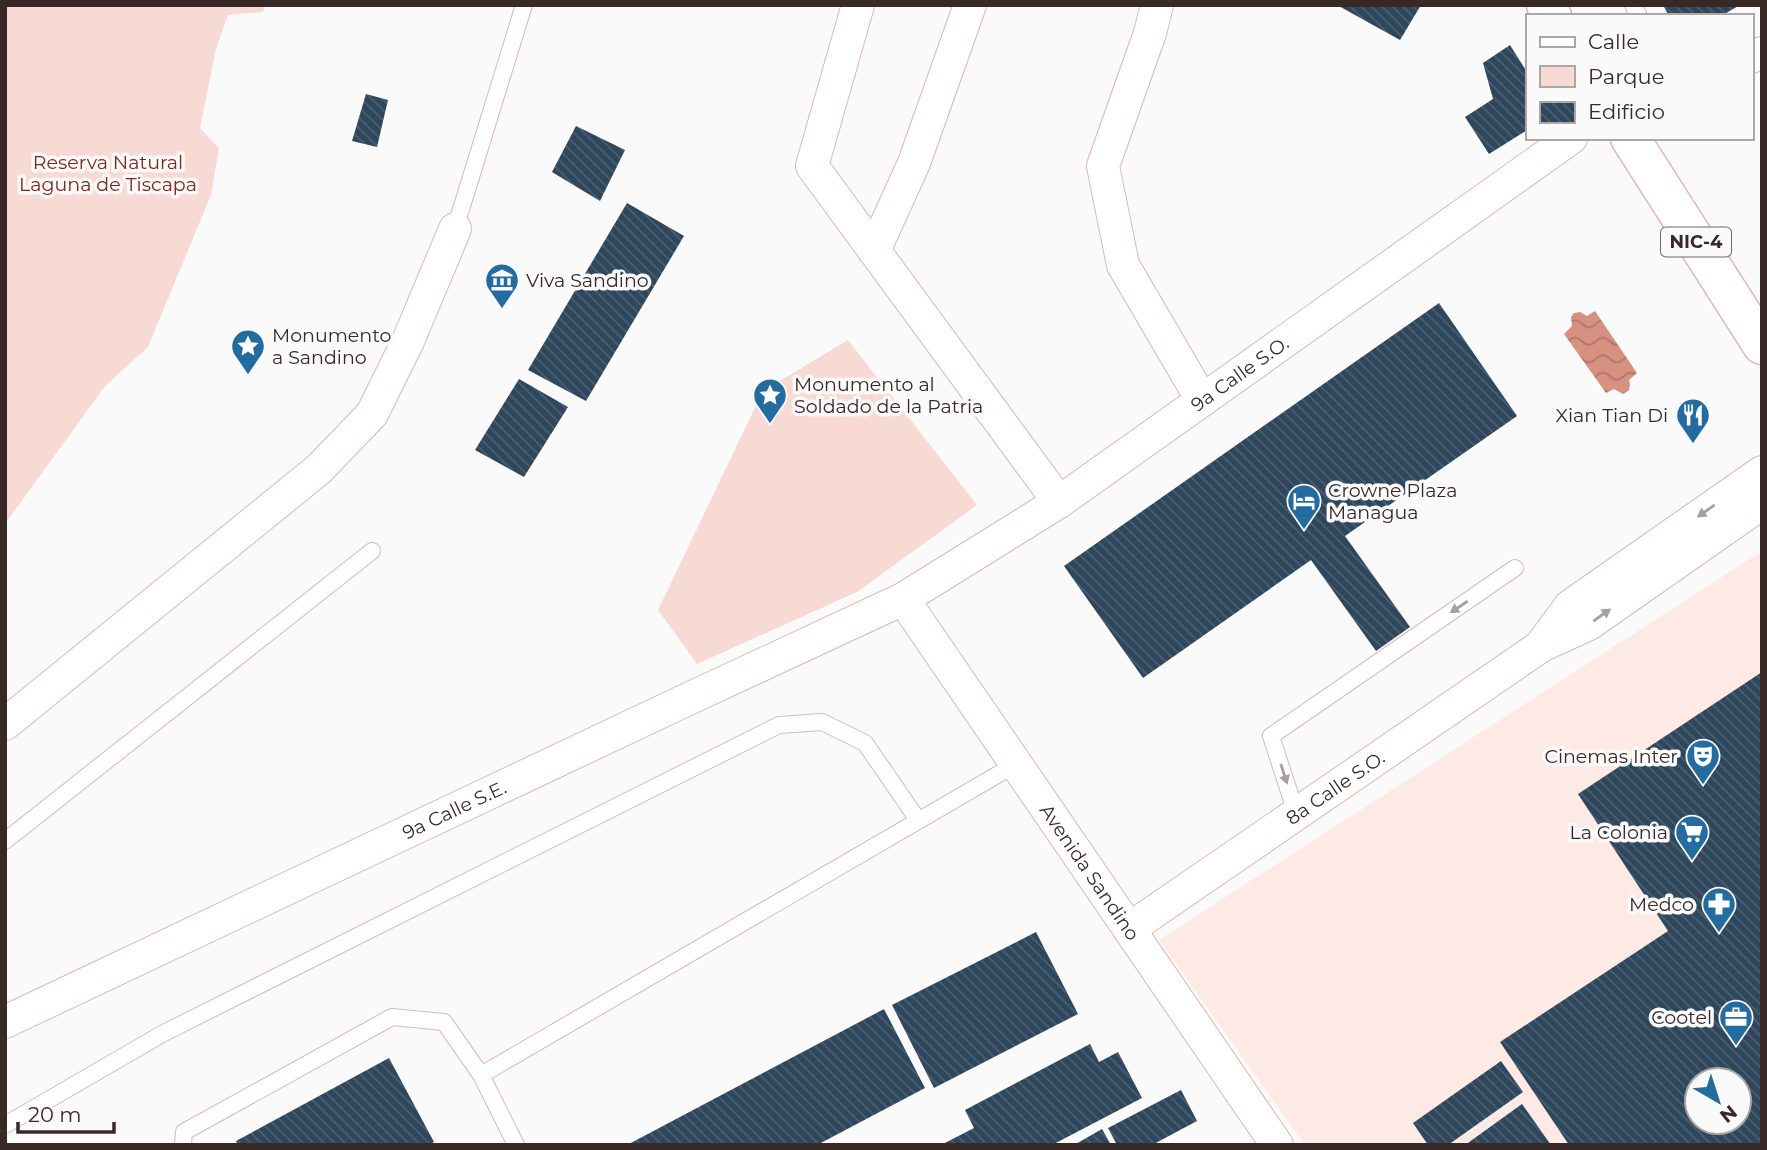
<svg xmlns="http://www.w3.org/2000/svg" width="1767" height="1150" viewBox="0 0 1767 1150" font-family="Montserrat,sans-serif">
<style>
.built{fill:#fdeae5;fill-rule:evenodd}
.green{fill:#f7dad3}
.water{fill:url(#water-waves)}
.building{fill:url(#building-back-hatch);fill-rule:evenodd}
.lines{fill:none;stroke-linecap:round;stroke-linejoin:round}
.lane-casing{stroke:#dfb8af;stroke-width:18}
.street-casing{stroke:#dfb8af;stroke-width:34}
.highway-casing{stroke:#dfb8af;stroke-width:41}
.lane{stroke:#fff;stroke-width:16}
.street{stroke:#fff;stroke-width:32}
.highway{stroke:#fff;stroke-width:38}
.oneway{fill:#a59f9d}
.labels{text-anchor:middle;stroke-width:7;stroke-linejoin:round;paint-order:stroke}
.shield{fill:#fafafa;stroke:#726866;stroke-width:2}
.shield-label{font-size:18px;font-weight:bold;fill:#382926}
.park-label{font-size:19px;fill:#7b2918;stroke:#fafafa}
.poi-label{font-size:19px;fill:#382926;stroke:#fafafa;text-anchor:end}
.street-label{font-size:19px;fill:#382926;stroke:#fafafa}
</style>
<defs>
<pattern id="water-waves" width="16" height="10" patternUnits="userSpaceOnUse" patternTransform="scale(1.75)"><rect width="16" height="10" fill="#d69181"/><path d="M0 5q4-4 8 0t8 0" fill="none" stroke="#af7669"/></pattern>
<pattern id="building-back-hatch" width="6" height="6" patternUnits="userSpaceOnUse" patternTransform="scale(1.75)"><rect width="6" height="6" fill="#2e475c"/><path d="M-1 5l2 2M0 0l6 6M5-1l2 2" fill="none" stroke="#4c5f70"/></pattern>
</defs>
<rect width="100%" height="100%" fill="#fafafa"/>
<path class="built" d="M1762,551V1145H1305L1159,940ZM1697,1080H1739V1122H1697Z"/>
<g class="green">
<polygon points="5,5 265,5 263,12 228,15 216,49 200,128 219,148 211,195 148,347 105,386 5,524"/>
<polygon points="848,340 977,505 857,592 697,664 658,610 763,391"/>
</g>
<polygon class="water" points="1595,311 1637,373 1629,380 1630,384 1629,390 1623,394 1614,389 1606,393 1564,334 1572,326 1571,317 1574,313 1580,312 1587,316"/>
<g class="building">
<polygon points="1337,5 1421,5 1400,40"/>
<polygon points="1663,5 1740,5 1721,16 1669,16"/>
<polygon points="1510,45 1527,72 1527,130 1489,154 1465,117 1493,99 1483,63"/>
<polygon points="366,94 388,100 377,147 352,141"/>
<polygon points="576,126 625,150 600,201 552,172"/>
<polygon points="627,203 684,236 586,401 528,370"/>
<polygon points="1439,303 1517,416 1345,536 1410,627 1376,651 1311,560 1143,678 1064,566"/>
<polygon points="519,379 568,407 524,477 475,450"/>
<path d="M1762,672V1145H1569L1500,1042L1668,931L1578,794ZM1697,1080H1739V1122H1697Z"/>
<polygon points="1036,932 1078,1014 934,1088 892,1005"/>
<polygon points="884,1009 925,1088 817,1145 627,1145"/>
<polygon points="1090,1044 1099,1062 1118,1052 1142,1098 1052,1145 941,1145 974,1128 965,1110"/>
<polygon points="389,1058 434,1142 428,1145 238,1145 236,1141"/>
<polygon points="1501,1061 1523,1092 1448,1145 1428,1145 1413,1123"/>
<polygon points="1181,1090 1197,1121 1152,1145 1117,1145 1108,1128"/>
<polygon points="1522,1104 1551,1145 1465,1145"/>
<polygon points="1102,1129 1111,1145 1074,1145"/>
</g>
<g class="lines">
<g class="lane-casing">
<g id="lane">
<polyline points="1633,5 1639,16"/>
<polyline points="455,229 524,5"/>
<polyline points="1296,813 1271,736 1515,568"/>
<polyline points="5,841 372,551"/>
<polyline points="5,1125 162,1034 779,725 822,722 865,743 918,820"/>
<polyline points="183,1145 184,1132 392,1017 444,1022 481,1075"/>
<polyline points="516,1145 481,1075 1016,764"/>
</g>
</g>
<g class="street-casing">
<g id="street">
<polyline points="858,5 812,166 1059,502"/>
<polyline points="1157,5 1150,33 1103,166 1123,265 1202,400"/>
<polyline points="1751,57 1762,53"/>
<polyline points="874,251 914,163 970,5"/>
<path id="s1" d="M903,599L1277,1145"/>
<polyline points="1542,644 1570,606 1762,472"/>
<polyline points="5,724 319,469 372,414 408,341 455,229"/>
<path id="s2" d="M1129,929L1541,646L1589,624L1762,503"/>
<path id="s3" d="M5,1022L686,700L903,599L1059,502L1571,138"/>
</g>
</g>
<g class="highway-casing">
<g id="highway">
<polyline points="1546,5 1552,16"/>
<polyline points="1630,138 1762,345"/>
</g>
</g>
<use href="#lane" class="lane"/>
<use href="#street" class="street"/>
<use href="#highway" class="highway"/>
</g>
<defs><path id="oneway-solid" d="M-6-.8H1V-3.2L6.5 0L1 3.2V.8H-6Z" transform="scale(1.75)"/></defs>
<g class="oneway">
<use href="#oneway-solid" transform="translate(1706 511) rotate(145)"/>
<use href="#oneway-solid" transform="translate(1459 607) rotate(146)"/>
<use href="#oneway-solid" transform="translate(1602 615) rotate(-35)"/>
<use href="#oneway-solid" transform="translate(1284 774) rotate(72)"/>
</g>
<defs>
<g id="museum-pin" transform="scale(1.75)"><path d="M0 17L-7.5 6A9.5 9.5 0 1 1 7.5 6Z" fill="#246b9f" stroke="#fafafa"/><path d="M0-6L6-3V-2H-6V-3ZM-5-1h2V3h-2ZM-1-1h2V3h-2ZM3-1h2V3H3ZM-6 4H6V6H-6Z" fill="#fff"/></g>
<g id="sight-pin" transform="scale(1.75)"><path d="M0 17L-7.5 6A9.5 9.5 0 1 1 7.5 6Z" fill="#246b9f" stroke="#fafafa"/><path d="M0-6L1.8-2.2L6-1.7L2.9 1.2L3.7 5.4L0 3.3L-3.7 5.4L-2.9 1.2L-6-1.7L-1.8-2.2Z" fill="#fff"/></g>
<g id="restaurant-pin" transform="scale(1.75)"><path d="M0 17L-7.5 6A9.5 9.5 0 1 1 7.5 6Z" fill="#246b9f" stroke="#fafafa"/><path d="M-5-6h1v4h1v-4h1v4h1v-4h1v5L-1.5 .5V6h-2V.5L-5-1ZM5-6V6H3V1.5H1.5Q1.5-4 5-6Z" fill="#fff"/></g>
<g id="hotel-pin" transform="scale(1.75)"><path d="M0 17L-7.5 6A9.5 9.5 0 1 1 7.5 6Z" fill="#246b9f" stroke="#fafafa"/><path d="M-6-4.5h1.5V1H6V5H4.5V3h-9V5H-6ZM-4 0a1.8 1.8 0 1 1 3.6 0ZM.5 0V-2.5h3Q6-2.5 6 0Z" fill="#fff"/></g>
<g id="theatre-pin" transform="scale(1.75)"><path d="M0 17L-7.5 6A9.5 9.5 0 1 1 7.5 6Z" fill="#246b9f" stroke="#fafafa"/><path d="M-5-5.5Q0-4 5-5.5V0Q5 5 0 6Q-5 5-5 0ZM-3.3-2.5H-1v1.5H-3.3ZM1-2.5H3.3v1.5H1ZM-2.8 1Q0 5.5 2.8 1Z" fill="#fff"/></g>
<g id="supermarket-pin" transform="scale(1.75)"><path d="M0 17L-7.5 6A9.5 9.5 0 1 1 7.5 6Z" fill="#246b9f" stroke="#fafafa"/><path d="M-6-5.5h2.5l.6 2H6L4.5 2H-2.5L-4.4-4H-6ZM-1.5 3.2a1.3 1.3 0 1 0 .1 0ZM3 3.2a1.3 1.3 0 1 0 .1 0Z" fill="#fff"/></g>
<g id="pharmacy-pin" transform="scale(1.75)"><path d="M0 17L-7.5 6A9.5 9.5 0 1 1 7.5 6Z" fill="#246b9f" stroke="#fafafa"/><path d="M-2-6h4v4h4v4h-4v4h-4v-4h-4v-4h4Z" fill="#fff"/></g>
<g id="office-pin" transform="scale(1.75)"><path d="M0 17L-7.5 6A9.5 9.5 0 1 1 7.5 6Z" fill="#246b9f" stroke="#fafafa"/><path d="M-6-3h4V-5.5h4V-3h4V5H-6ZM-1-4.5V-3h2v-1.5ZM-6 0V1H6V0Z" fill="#fff"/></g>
</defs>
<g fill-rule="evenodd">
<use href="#museum-pin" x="502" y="280"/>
<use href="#sight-pin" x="248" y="346"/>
<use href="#sight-pin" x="770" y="395"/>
<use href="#restaurant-pin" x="1693" y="415"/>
<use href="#hotel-pin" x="1304" y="501"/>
<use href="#theatre-pin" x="1703" y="756"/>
<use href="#supermarket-pin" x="1692" y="832"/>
<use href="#pharmacy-pin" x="1719" y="904"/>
<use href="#office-pin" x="1736" y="1017"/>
</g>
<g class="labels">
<rect class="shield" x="1661" y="227.5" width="70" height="29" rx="5"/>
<g class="shield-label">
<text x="1696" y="248">NIC-4</text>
</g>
<g class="park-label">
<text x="108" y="169">Reserva Natural<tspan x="108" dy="22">Laguna de Tiscapa</tspan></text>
</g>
<g class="poi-label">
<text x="526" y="287" text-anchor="start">Viva Sandino</text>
<text x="272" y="342" text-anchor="start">Monumento<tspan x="272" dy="22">a Sandino</tspan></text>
<text x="794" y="391" text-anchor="start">Monumento al<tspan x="794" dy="22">Soldado de la Patria</tspan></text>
<text x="1668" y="422">Xian Tian Di</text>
<text x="1328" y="497" text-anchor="start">Crowne Plaza<tspan x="1328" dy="22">Managua</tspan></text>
<text x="1678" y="763">Cinemas Inter</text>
<text x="1668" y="839">La Colonia</text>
<text x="1694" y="911">Medco</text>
<text x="1712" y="1024">Cootel</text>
</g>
<g class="street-label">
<text dy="7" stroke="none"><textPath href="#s3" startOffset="1398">9a Calle S.O.</textPath></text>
<text dy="7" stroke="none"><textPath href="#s2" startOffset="250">8a Calle S.O.</textPath></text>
<text dy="7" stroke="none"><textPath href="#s3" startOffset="497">9a Calle S.E.</textPath></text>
<text dy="7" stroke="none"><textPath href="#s1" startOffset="331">Avenida Sandino</textPath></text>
</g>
</g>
<rect width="1767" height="1150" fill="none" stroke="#382926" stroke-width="14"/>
<rect x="1526" y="14" width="228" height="126" fill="#fafafa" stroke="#aca6a5" stroke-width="2"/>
<rect x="1540" y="37" width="35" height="10" fill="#ffffff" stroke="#aca6a5" stroke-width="2"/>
<text x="1588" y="49" font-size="21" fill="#382926">Calle</text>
<rect x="1540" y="66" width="35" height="21" fill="#f7dad3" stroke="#aca6a5" stroke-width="2"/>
<text x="1588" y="84" font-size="21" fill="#382926">Parque</text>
<rect x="1540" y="102" width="35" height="21" fill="url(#building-back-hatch)" stroke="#aca6a5" stroke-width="2"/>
<text x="1588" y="119" font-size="21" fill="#382926">Edificio</text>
<g transform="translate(1718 1101) rotate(141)"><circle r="33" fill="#fafafa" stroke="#aca6a5" stroke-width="2"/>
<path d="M0-5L12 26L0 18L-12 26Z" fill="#246b9f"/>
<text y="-10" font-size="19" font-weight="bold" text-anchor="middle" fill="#382926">N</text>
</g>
<path d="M18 1122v10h96v-10" fill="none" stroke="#382926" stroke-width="3.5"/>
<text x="28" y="1122" font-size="21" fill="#382926" stroke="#fafafa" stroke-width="5" paint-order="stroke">20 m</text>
</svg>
